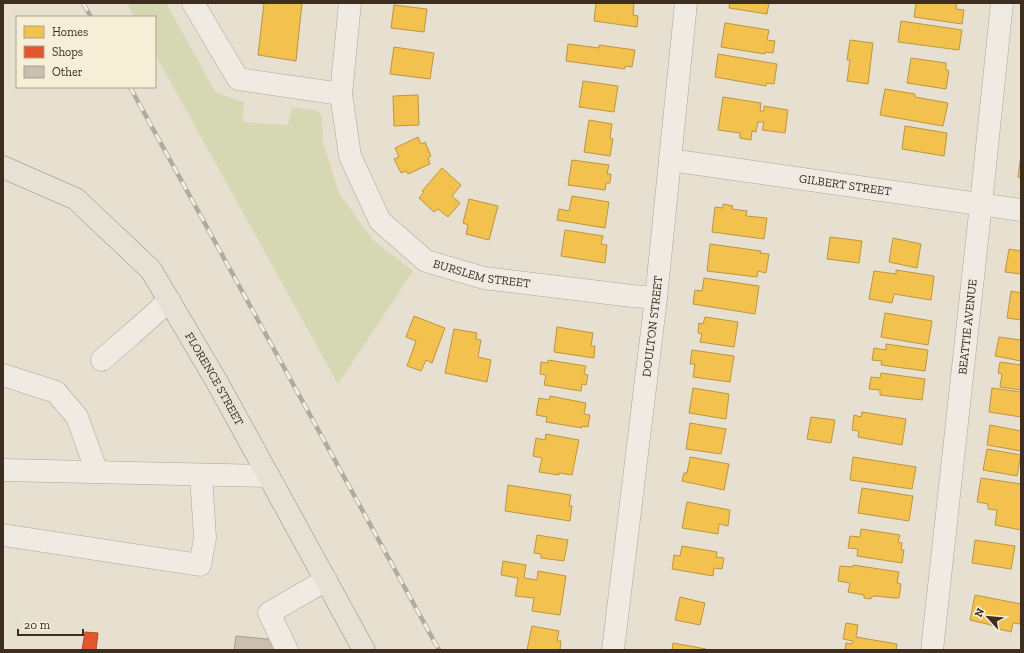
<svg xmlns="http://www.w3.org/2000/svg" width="1024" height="653" viewBox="0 0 1024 653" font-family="'Zilla Slab',serif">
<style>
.green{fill:#d6d7b3}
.homes{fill:#f2c14e;stroke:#bc9540}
.shops{fill:#e4572e;stroke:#b24b2a}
.building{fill:#cbbfb2;stroke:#a89c90}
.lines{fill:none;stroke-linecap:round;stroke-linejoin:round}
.minor-casing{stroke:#ada599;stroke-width:23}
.major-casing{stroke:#928b80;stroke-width:23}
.minor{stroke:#efebe3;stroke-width:22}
.major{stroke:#e6e1d4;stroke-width:22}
.rail-casing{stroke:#afaaa2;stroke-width:4.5}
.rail{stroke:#f7eed8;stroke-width:3;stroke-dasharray:9;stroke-linecap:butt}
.labels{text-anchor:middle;stroke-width:4;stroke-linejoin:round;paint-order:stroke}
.street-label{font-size:12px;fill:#3d2e20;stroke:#f7eed8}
</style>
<rect width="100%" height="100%" fill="#e7e0d1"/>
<polygon class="green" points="127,3 166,3 216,93 244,102 243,122 288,125 292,107 316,110 322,116 323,142 339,193 373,240 413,271 338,384 155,54 155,17 134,17"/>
<g class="homes">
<polygon points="264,3 302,3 296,61 258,55"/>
<polygon points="596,3 634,3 633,15 638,16 637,27 594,21"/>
<polygon points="730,3 769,3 767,14 729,8"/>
<polygon points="916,3 957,3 956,9 964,10 962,24 914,17"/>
<polygon points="394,5 427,9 424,32 391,28"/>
<polygon points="901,21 962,30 959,50 898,42"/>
<polygon points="725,23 769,30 767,40 775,41 773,53 765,52 765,54 721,47"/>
<polygon points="850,40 873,43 868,84 847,81 850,60 847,60"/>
<polygon points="568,44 599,48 599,45 635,50 632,67 625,66 625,69 566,61"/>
<polygon points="394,47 434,53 430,79 390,74"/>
<polygon points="718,54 777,64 774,84 767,83 766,86 715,77"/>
<polygon points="911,58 946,63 946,70 949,71 946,89 907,83"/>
<polygon points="583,81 618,86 614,112 579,107"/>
<polygon points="885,89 915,94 915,97 948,103 943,126 880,115"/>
<polygon points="418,95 419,125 394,126 393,96"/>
<polygon points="723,97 761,103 760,111 764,111 764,106 788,110 785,133 762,130 764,122 758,122 756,132 752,131 751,140 740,138 740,133 718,130"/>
<polygon points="589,120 612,124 610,138 613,139 610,156 584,152"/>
<polygon points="905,126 947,133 944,156 902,149"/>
<polygon points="418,137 421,144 425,142 431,156 428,158 430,164 408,174 406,171 401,173 394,159 399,157 395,148"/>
<polygon points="1021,155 1021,178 1018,177"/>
<polygon points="572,160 609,165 607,174 611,174 610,183 606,183 605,190 568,185"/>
<polygon points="442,168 461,185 452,196 460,203 448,217 438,209 434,212 419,198 424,192 422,191"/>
<polygon points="572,196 609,202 605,228 557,220 559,209 569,211"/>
<polygon points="469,199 498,206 489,240 466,234 468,225 463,223"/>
<polygon points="723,204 733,206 732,209 747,211 746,216 767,218 764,239 712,232 715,207 723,208"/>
<polygon points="565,230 603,236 601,244 607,245 605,263 561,256"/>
<polygon points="830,237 862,241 859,263 827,259"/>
<polygon points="893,238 921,244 917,268 889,262"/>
<polygon points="710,244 761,251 760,253 769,254 766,273 758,271 757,277 707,271"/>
<polygon points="1009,249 1021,251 1021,274 1005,272"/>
<polygon points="896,270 934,276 931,300 894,294 892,303 869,299 874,271 896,274"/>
<polygon points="704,278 759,286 755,314 693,304 695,290 702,291"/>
<polygon points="1011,291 1021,293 1021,320 1007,318"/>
<polygon points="885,313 932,321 928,345 881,337"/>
<polygon points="414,316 445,328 432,363 426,360 421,371 407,366 416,341 406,337"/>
<polygon points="705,317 738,322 734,347 700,342 702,334 698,333 699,323 703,324"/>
<polygon points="557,327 593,333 591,346 595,346 594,358 554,352"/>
<polygon points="454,329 477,333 476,339 481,340 478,357 491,360 487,382 445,373"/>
<polygon points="999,337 1021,340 1021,361 995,356"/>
<polygon points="886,344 928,350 925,371 881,365 882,361 872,360 874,348 886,350"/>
<polygon points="692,350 734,356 730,382 693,377 695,364 690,364"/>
<polygon points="548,360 586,366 584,374 588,375 586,385 582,384 581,391 544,385 546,375 540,374 541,362 548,363"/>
<polygon points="1000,362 1021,365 1021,390 1000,387 1002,374 998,373"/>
<polygon points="881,373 925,379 922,400 880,395 880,390 869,389 871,377 880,378"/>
<polygon points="693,388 729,394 726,419 689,413"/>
<polygon points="992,388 1021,392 1021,417 989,412"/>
<polygon points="550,396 586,403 584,414 590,415 588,427 582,426 582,428 546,422 547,417 536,415 539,398 549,400"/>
<polygon points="862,412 906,419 902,445 858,437 859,431 852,430 854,415 861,417"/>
<polygon points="811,417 835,420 831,443 807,439"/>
<polygon points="690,423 726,429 721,454 686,449"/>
<polygon points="990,425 1021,431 1021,451 987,445"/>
<polygon points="546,434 579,440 572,475 559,473 559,475 539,472 542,458 533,456 536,438 545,440"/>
<polygon points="987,449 1021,455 1017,476 983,470"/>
<polygon points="690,457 729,464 724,490 682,481 684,473 687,473"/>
<polygon points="853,457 916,467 912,489 850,480"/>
<polygon points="981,478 1021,484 1021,530 995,525 997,510 988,509 988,504 977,502"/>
<polygon points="508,485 571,495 569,506 572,506 570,521 505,511"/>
<polygon points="862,488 913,496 909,521 858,513"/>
<polygon points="687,502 730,510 728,526 719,524 718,534 682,528"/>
<polygon points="861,529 900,535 898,542 902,543 901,550 904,550 902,563 857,556 858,549 848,548 850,536 860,537"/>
<polygon points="537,535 568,540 564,561 541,558 541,554 534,553"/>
<polygon points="975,540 1015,546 1011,569 972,563"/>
<polygon points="682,546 717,552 716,557 724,558 722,569 714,568 713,576 672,569 674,555 680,556"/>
<polygon points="503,561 526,565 524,578 537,580 538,571 566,576 560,615 532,611 534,598 515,596 518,578 501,575"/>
<polygon points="853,565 899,572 897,583 901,584 899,598 894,598 876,596 871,597 871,599 864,598 864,595 848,592 850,583 838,581 840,566 853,567"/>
<polygon points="975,595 1021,604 1020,624 1013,623 1011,632 995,628 995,626 970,620"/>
<polygon points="680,597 705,603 700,625 675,620"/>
<polygon points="846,623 858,625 856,637 897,644 896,650 845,650 846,643 852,644 853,641 843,639"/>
<polygon points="532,626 559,631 557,641 561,641 560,650 527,650"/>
<polygon points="673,643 706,649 706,650 672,650"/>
</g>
<polygon class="shops" points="85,632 98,633 96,650 82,650"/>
<polygon class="building" points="236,636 278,640 277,650 234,650"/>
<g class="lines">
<g class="minor-casing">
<g id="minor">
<polyline points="193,3 238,79 341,94"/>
<path id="s1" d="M350,3L341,94L350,156L380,221L426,261L484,278L632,296L656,298"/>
<path id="s2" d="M670,160L1021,210"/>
<path d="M102,360C124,340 148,321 169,300"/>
<polyline points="3,375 56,392 77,417 97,472"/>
<polyline points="3,470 269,476"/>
<polyline points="3,535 200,565 205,538 201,475"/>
<polyline points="287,650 269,613 326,580"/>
<path id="s3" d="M613,650L656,298L686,3"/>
<path id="s4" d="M932,650L981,204L1002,3"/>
</g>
</g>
<g class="major-casing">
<g id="major">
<path id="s5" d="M3,167L76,199L151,270L217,382L364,650"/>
</g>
</g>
<use href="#minor" class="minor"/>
<use href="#major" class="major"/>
<g class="rail-casing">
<g id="rail">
<polyline points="83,3 91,17"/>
<polyline points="130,87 439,650"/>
</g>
</g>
<use href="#rail" class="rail"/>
</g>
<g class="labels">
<g class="street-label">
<text dy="4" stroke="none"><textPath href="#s2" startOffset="177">GILBERT STREET</textPath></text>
<text dy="4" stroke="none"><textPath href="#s1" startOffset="344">BURSLEM STREET</textPath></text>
<text dy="4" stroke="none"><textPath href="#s3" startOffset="326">DOULTON STREET</textPath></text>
<text dy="4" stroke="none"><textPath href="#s4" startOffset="325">BEATTIE AVENUE</textPath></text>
<text dy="4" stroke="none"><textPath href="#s5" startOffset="309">FLORENCE STREET</textPath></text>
</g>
</g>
<rect width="1024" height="653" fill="none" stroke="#3d2e20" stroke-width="8"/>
<rect x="16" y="16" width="140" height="72" fill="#f7eed8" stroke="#ada18e"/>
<rect x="24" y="26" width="20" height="12" fill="#f2c14e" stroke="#ada18e"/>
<text x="52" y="36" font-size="12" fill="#3d2e20">Homes</text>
<rect x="24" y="46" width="20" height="12" fill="#e4572e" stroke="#ada18e"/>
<text x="52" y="56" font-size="12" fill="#3d2e20">Shops</text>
<rect x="24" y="66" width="20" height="12" fill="#cbbfb2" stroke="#ada18e"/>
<text x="52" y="76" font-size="12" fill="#3d2e20">Other</text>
<g transform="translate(988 617) rotate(297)" stroke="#f7eed8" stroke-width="3" paint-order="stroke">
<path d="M0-3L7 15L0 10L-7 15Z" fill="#3d2e20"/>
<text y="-6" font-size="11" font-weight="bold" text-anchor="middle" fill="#3d2e20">N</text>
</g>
<path d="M18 629v6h65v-6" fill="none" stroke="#3d2e20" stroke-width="2"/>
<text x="24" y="629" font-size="12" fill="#3d2e20" stroke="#f7eed8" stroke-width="3" paint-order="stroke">20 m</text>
</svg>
